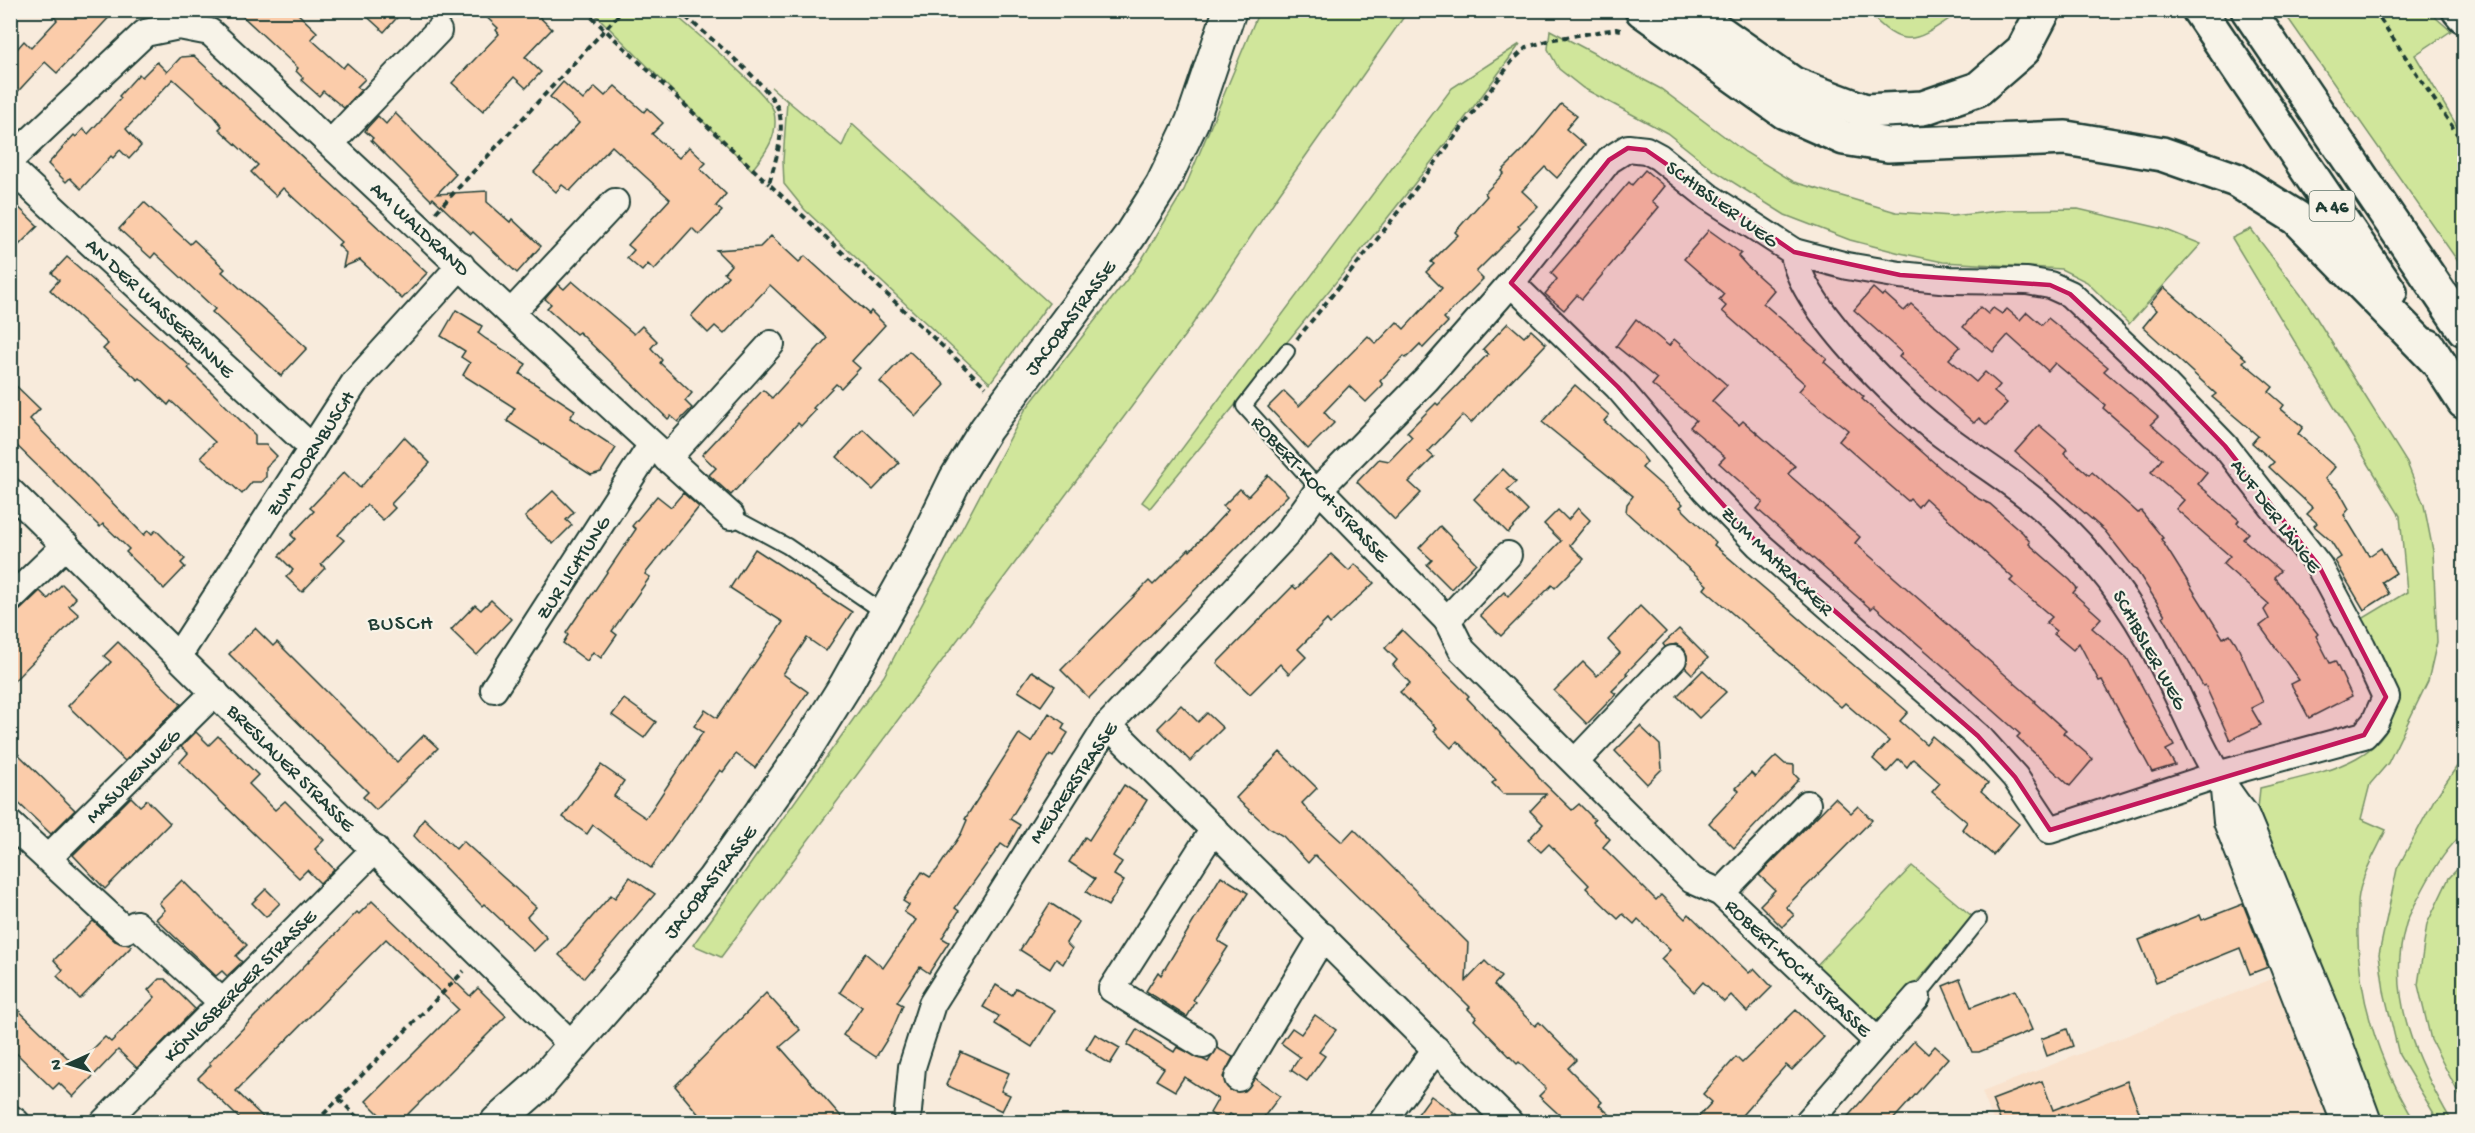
<svg xmlns="http://www.w3.org/2000/svg" width="2475" height="1133" viewBox="0 0 2475 1133" font-family="'Gochi Hand',sans-serif">
<style>
.built{fill:#f9e2cd}
.green{fill:#d0e69b;stroke:#789268;stroke-width:1.5}
.building{fill:#fbccaa;stroke:#1f3d34;stroke-width:1.5}
.lines{fill:none;stroke-linecap:round;stroke-linejoin:round}
.service-casing{stroke:#1f3d34;stroke-width:18}
.minor-casing{stroke:#1f3d34;stroke-width:30}
.tertiary-casing{stroke:#1f3d34;stroke-width:36}
.secondary-casing{stroke:#1f3d34;stroke-width:38}
.motorway-casing{stroke:#1f3d34;stroke-width:38}
.path{stroke:#1f3d34;stroke-width:4;stroke-dasharray:6 4.5;stroke-linecap:butt}
.service{stroke:#f7f3e8;stroke-width:14}
.minor{stroke:#f7f3e8;stroke-width:26}
.tertiary{stroke:#f7f3e8;stroke-width:32}
.secondary{stroke:#f7f3e8;stroke-width:33}
.motorway{stroke:#f7f3e8;stroke-width:33}
.marked{fill:#c2185b;fill-opacity:0.2;stroke:#c2185b;stroke-width:4.5;stroke-linejoin:round}
.labels{text-anchor:middle;stroke-width:4.5;stroke-linejoin:round;paint-order:stroke}
.shield{fill:#f7f3e8;stroke:#60746a;stroke-width:1.5}
.shield-label{font-size:18px;font-weight:bold;fill:#1f3d34}
.street-label{font-size:20px;fill:#1f3d34;stroke:#f7f3e8}
.quarter-label{font-size:22px;letter-spacing:1.5px;fill:#1f3d34;stroke:#f7f3e8}
</style>
<rect width="100%" height="100%" fill="#f8ebdc"/>
<filter id="ink" filterUnits="userSpaceOnUse"><feTurbulence type="fractalNoise" baseFrequency=".0167" numOctaves="2"/><feDisplacementMap in="SourceGraphic" scale="12" xChannelSelector="R" yChannelSelector="G"/><feConvolveMatrix kernelMatrix="1 2 1 2 8 2 1 2 1" color-interpolation-filters="sRGB"/></filter>
<g filter="url(#ink)">
<polygon class="built" points="2277,977 2335,1122 1994,1122 1982,1092"/>
<g class="green">
<path d="M592,11H671C689,27 770,94 774,112C779,136 766,152 752,170Z"/>
<polygon points="1259,11 1408,11 1279,194 1188,331 721,957 693,945 884,676 1025,410 1139,264 1184,190"/>
<path d="M1867,11H1961C1918,39 1907,55 1867,11Z"/>
<polygon points="2283,11 2428,11 2451,31 2415,55 2464,138 2464,270"/>
<polygon points="1550,30 1661,89 1745,152 1794,182 1896,212 1952,216 2008,210 2078,209 2164,229 2201,244 2129,324 2087,282 2061,269 1943,262 1900,253 1850,240 1785,215 1715,171 1667,133 1583,88 1559,69 1548,49"/>
<path d="M1520,44C1404,204 1276,355 1150,508L1142,502L1452,88Z"/>
<polygon points="771,87 842,146 852,124 1049,303 990,383 805,210 784,184 783,161 787,101"/>
<path d="M2251,229L2307,303L2407,463L2424,505L2433,551L2437,642L2428,681L2388,763L2370,784L2361,819L2386,830C2377,850 2363,872 2359,894C2357,904 2358,916 2358,926C2356,997 2379,1062 2415,1122H2382L2258,809L2260,788C2306,775 2395,765 2394,701C2394,688 2364,637 2357,622L2407,592L2400,516L2232,238Z"/>
<path d="M2464,756V833C2446,848 2433,870 2422,891C2417,902 2409,913 2406,924C2385,996 2417,1062 2452,1122H2439L2399,1055L2384,991L2379,954L2397,869L2434,800Z"/>
<polygon points="2464,862 2464,1104 2431,1040 2418,985 2427,924 2449,878"/>
<polygon points="1912,866 1973,917 1879,1025 1815,967"/>
</g>
<g class="building">
<polygon points="47,10 116,10 57,73 45,62 10,100 10,57 24,41 31,48 57,20"/>
<polygon points="236,10 294,10 317,32 311,39 343,68 347,63 365,79 357,87 361,90 344,108 323,91 319,96 301,80 303,78 296,71 298,68"/>
<polygon points="360,10 404,10 384,32"/>
<polygon points="479,10 532,10 552,29 525,57 541,72 526,88 514,77 483,111 452,83 499,34 496,30 498,28"/>
<polygon points="194,56 427,273 402,299 360,260 343,267 346,253 338,245 341,242 283,188 276,196 258,179 251,172 258,165 219,129 222,126 214,116 173,79 126,129 141,146 129,159 120,150 113,158 111,156 81,189 70,178 66,182 48,164 74,135 76,137 83,129 88,134 121,98 119,96 139,74 142,77 157,62 167,72 181,57"/>
<polygon points="563,82 583,100 595,87 605,96 615,86 644,112 647,108 663,123 652,134 679,158 689,147 706,163 700,169 726,194 716,206 722,211 699,235 692,228 654,270 648,264 642,271 627,258 634,250 628,245 670,199 612,146 570,191 562,185 556,192 534,172 579,123 550,97"/>
<polygon points="1561,104 1577,116 1566,129 1585,145 1557,178 1545,167 1522,191 1538,206 1518,226 1520,228 1476,272 1483,279 1444,318 1448,322 1423,348 1420,344 1406,358 1404,356 1380,381 1383,385 1366,402 1349,386 1324,412 1334,423 1308,449 1268,407 1284,391 1299,406 1368,336 1376,344 1397,322 1404,329 1442,288 1426,272 1434,264 1431,262 1458,235 1455,232 1487,196 1485,193 1504,173 1502,171 1523,150"/>
<polygon points="395,113 456,174 437,194 487,191 487,202 510,222 512,219 541,246 517,273 473,232 471,234 433,198 431,200 371,140 373,138 365,131 367,128 378,116 386,124"/>
<polygon points="1645,170 1664,186 1652,201 1659,207 1582,299 1577,295 1564,310 1545,294 1557,279 1551,273 1629,182 1632,185"/>
<polygon points="10,199 38,226 10,254"/>
<polygon points="144,202 190,244 194,240 225,269 222,272 307,348 281,376 212,312 215,309 155,253 151,258 119,229"/>
<polygon points="1709,230 1741,253 1738,256 1747,266 1774,290 1763,303 1827,359 1824,362 1864,397 1862,399 1946,473 1979,499 1990,504 2023,533 2030,542 2029,544 2070,580 2077,588 2073,593 2101,618 2092,628 2127,658 2174,746 2166,750 2175,765 2152,772 2102,680 2099,681 2079,643 2073,650 2054,634 2056,631 2046,623 2052,617 2010,581 2013,578 1925,498 1918,507 1910,499 1908,501 1839,441 1848,430 1799,391 1805,384 1722,311 1726,306 1719,300 1724,294 1684,259"/>
<polygon points="771,236 799,262 805,256 869,314 871,311 885,325 852,361 860,368 841,388 836,384 813,408 816,410 801,426 798,423 731,495 709,475 716,468 702,455 763,390 772,398 827,338 770,285 724,334 715,326 708,333 691,316 728,276 724,273 731,265 716,250 760,247"/>
<polygon points="67,257 190,366 188,368 255,435 255,445 266,445 277,456 266,467 266,477 261,482 252,482 242,494 201,457 215,442 171,401 168,405 140,378 138,380 103,349 108,344 50,290 59,280 52,273"/>
<polygon points="572,281 634,334 642,326 657,341 651,348 662,360 660,363 692,393 685,401 692,408 678,422 671,416 668,419 579,332 576,334 547,308 551,304 545,299 558,284 564,289"/>
<polygon points="2164,287 2246,359 2243,362 2273,387 2269,392 2284,405 2281,409 2303,427 2298,434 2335,467 2325,479 2339,491 2349,509 2344,515 2369,556 2381,548 2396,573 2382,582 2389,594 2364,610 2335,561 2341,557 2330,540 2314,526 2317,523 2307,514 2313,508 2269,467 2274,462 2252,443 2258,436 2212,397 2216,394 2143,327 2157,310 2150,304"/>
<polygon points="1873,288 1882,296 1885,294 1904,311 1911,304 1960,347 1949,359 1976,382 1985,372 2000,385 1994,392 2007,403 1987,425 1979,418 1974,423 1899,357 1902,353 1854,310"/>
<polygon points="1980,307 1988,314 1993,308 2002,314 2007,309 2020,320 2027,312 2042,325 2048,318 2108,367 2104,371 2158,417 2151,424 2207,473 2198,484 2239,520 2237,523 2249,533 2243,539 2280,571 2274,577 2318,634 2316,636 2330,663 2335,661 2352,696 2309,718 2291,684 2299,680 2260,626 2269,619 2264,610 2269,604 2223,564 2230,556 2176,509 2184,500 2151,472 2162,459 2103,408 2105,405 2055,363 2048,371 2008,335 1993,352 1963,327"/>
<polygon points="456,310 482,326 478,333 486,339 526,364 520,374 575,410 570,418 616,448 601,472 591,475 507,421 515,408 463,375 470,363 461,357 465,351 441,336"/>
<polygon points="1636,319 1669,346 1674,339 1727,385 1712,401 1739,425 1743,421 1795,466 1788,474 1860,537 1855,543 2035,701 2034,702 2066,731 2063,733 2093,759 2070,786 2017,737 2020,734 1958,679 1874,606 1871,609 1757,509 1763,502 1719,463 1725,457 1690,427 1696,420 1652,385 1657,379 1616,346"/>
<polygon points="1508,323 1524,337 1531,330 1546,344 1471,423 1463,415 1428,452 1434,457 1409,482 1421,493 1395,520 1357,482 1379,459 1389,461 1412,437 1407,432 1436,403 1438,405 1488,354 1483,349"/>
<polygon points="909,351 945,385 916,416 880,382"/>
<polygon points="10,380 40,409 30,419 144,535 148,530 152,534 156,530 185,559 181,563 185,567 164,589 126,552 129,549 103,524 100,527 10,439"/>
<polygon points="1575,385 1609,415 1604,421 1641,454 1647,462 1642,468 1683,504 1680,507 1716,542 1714,545 1908,712 1900,721 1926,744 1932,736 1988,783 1981,791 2019,824 1993,855 1962,829 1967,822 1932,792 1940,783 1913,759 1907,767 1899,759 1887,772 1873,759 1889,741 1845,703 1841,707 1704,589 1707,585 1626,512 1627,504 1633,496 1542,422"/>
<polygon points="2039,425 2067,449 2064,453 2089,475 2092,472 2138,513 2141,511 2163,538 2161,539 2223,638 2230,634 2236,643 2263,702 2251,708 2261,725 2230,740 2205,685 2203,686 2163,616 2165,615 2139,574 2105,531 2015,452"/>
<polygon points="863,429 899,463 873,490 837,457"/>
<polygon points="404,437 430,463 391,504 395,508 383,520 367,505 338,535 344,540 321,564 325,568 302,592 286,577 293,570 279,556 295,539 291,535 314,511 310,508 344,472 360,488"/>
<polygon points="1503,469 1516,482 1507,490 1528,511 1508,533 1474,499"/>
<polygon points="1268,475 1288,495 1089,698 1061,670 1149,581 1153,585 1189,549 1190,551 1228,510 1223,506 1240,489 1248,496"/>
<polygon points="553,491 574,512 566,520 572,525 553,544 525,517"/>
<polygon points="683,493 699,507 645,574 650,577 612,631 617,635 601,658 593,652 587,661 563,643 568,635 566,633 636,529 632,526 657,496 671,507"/>
<polygon points="1578,508 1590,520 1570,545 1584,559 1555,588 1552,585 1501,636 1480,615 1504,592 1508,596 1561,541 1544,524 1558,510 1568,520"/>
<polygon points="1440,526 1476,563 1451,589 1427,565 1432,560 1419,548"/>
<polygon points="755,549 852,612 826,651 807,638 783,674 808,692 755,768 736,754 723,772 720,770 651,868 593,825 587,834 563,817 601,765 624,781 614,796 646,818 703,732 694,726 705,710 717,718 783,622 730,588"/>
<polygon points="1331,554 1349,571 1355,564 1374,583 1330,624 1327,620 1298,649 1306,657 1289,674 1280,664 1250,694 1217,663 1293,586 1296,589"/>
<polygon points="62,584 76,598 69,606 79,615 10,685 10,614 20,610 40,591 48,599"/>
<polygon points="491,600 511,619 477,655 451,630 475,605 481,610"/>
<polygon points="1640,606 1666,632 1626,673 1628,675 1612,691 1616,694 1587,724 1554,691 1583,662 1597,676 1620,653 1608,640"/>
<polygon points="255,628 273,646 277,642 397,762 424,735 438,748 376,810 363,797 368,792 229,654"/>
<polygon points="1679,629 1708,658 1692,674 1685,667 1687,655 1684,649 1676,644 1665,647 1663,644"/>
<polygon points="1402,630 1469,696 1467,698 1534,769 1539,778 1572,810 1579,804 1595,820 1593,822 1610,839 1603,847 1656,900 1661,895 1685,919 1689,914 1749,973 1754,968 1772,987 1747,1012 1731,995 1724,1002 1703,982 1694,992 1661,959 1670,950 1638,919 1634,924 1623,914 1618,919 1586,888 1589,885 1549,844 1541,852 1528,840 1543,824 1530,811 1546,794 1503,794 1492,783 1496,780 1457,741 1451,748 1434,731 1437,728 1400,692 1410,683 1393,665 1397,660 1385,648"/>
<polygon points="118,642 181,704 125,761 68,706 111,662 104,656"/>
<polygon points="1703,670 1726,692 1699,718 1677,696"/>
<polygon points="1032,671 1055,686 1041,706 1018,691"/>
<polygon points="624,699 656,722 644,738 612,715"/>
<polygon points="1181,705 1198,722 1207,713 1223,728 1190,761 1158,728"/>
<polygon points="1049,713 1065,724 1062,729 1068,733 1053,757 1050,755 1010,819 1020,825 1007,848 1001,844 955,908 959,911 942,938 949,942 929,973 920,967 897,1002 903,1005 891,1033 876,1057 843,1035 862,1007 840,992 865,953 883,968 916,920 904,912 909,905 903,901 922,872 930,877 937,870 961,834 967,820 965,819 1019,734 1031,742"/>
<polygon points="1640,726 1660,745 1662,769 1647,784 1615,751"/>
<polygon points="196,732 209,745 218,736 258,775 249,784 275,810 285,801 324,840 315,849 334,869 320,883 307,870 299,878 180,762 188,753 181,747"/>
<polygon points="10,746 75,810 51,834 10,795"/>
<polygon points="1280,752 1317,788 1302,803 1309,812 1342,842 1354,829 1468,943 1466,981 1485,961 1501,977 1494,985 1535,1026 1539,1022 1576,1060 1568,1068 1602,1102 1599,1105 1618,1122 1567,1122 1539,1096 1546,1089 1519,1062 1517,1064 1474,1020 1476,1017 1468,1009 1470,1007 1315,855 1308,863 1283,836 1269,828 1236,798"/>
<polygon points="1776,756 1785,764 1794,765 1794,774 1799,779 1734,848 1709,823 1739,791 1736,788 1751,773 1755,777"/>
<polygon points="1124,785 1147,800 1113,856 1122,862 1114,875 1124,881 1108,906 1086,892 1095,879 1069,862 1085,837 1089,840"/>
<polygon points="131,797 140,806 147,800 170,823 105,889 73,855"/>
<polygon points="1835,798 1851,813 1858,806 1872,820 1786,907 1794,915 1782,927 1760,905 1775,890 1759,875"/>
<polygon points="424,818 456,849 463,841 536,907 527,917 547,938 534,951 484,904 482,906 414,836"/>
<polygon points="1221,876 1248,893 1218,941 1228,947 1193,1000 1196,1002 1187,1017 1146,991 1158,972 1161,975"/>
<polygon points="630,877 655,894 584,978 559,955 611,895 615,898"/>
<polygon points="182,880 247,945 236,956 242,962 227,976 222,971 216,976 156,919 165,910 159,903"/>
<polygon points="266,889 280,903 266,917 252,903"/>
<polygon points="372,901 470,996 478,988 506,1016 400,1122 387,1122 366,1101 458,1009 386,939 236,1091 268,1122 243,1122 198,1078 211,1065 209,1063 357,912 359,914"/>
<polygon points="1050,903 1079,922 1066,943 1072,949 1063,964 1056,959 1050,969 1020,950"/>
<polygon points="2243,904 2268,967 2250,974 2240,948 2156,982 2139,940 2200,915 2202,920"/>
<polygon points="93,921 115,941 132,946 80,999 57,976 63,970 54,960"/>
<polygon points="159,979 165,979 195,1009 137,1068 118,1050 73,1097 59,1083 53,1089 10,1047 10,1002 76,1066 105,1037 111,1042 155,997 148,990"/>
<polygon points="1960,979 1971,1007 2015,990 2032,1030 1979,1052 1972,1052 1943,986"/>
<polygon points="996,985 1012,995 1016,988 1055,1010 1032,1047 995,1024 999,1016 983,1007"/>
<polygon points="766,993 800,1030 780,1047 846,1122 705,1122 675,1086"/>
<polygon points="1796,1010 1824,1037 1792,1070 1786,1065 1736,1122 1694,1122 1712,1102 1703,1094 1736,1057 1742,1063"/>
<polygon points="1315,1015 1336,1030 1319,1052 1325,1056 1307,1081 1291,1070 1300,1057 1281,1043 1292,1028 1301,1034"/>
<polygon points="1137,1029 1174,1052 1177,1047 1208,1062 1217,1048 1233,1057 1223,1077 1230,1090 1245,1091 1255,1078 1280,1096 1260,1122 1242,1122 1230,1114 1223,1122 1210,1113 1218,1099 1184,1077 1175,1091 1156,1080 1164,1068 1127,1045"/>
<polygon points="2067,1029 2073,1046 2047,1056 2041,1039"/>
<polygon points="1095,1034 1120,1048 1110,1064 1086,1049"/>
<polygon points="1914,1041 1928,1054 1935,1046 1948,1058 1891,1122 1843,1122"/>
<polygon points="961,1052 1009,1073 1001,1091 1010,1095 1002,1111 946,1085"/>
<polygon points="2042,1081 2053,1110 2127,1081 2143,1122 2001,1122 1992,1100"/>
<polygon points="1431,1096 1467,1122 1412,1122"/>
</g>
<g class="lines">
<g class="service-casing">
<g id="service">
<polyline points="1287,351 1244,406 1319,489"/>
<polyline points="731,516 787,546 885,613"/>
<polyline points="1917,997 1979,920"/>
</g>
</g>
<g class="minor-casing">
<g id="minor">
<polyline points="331,143 438,31"/>
<path d="M10,160L145,33L179,26L210,32C384,193 555,358 731,516"/>
<polyline points="10,168 311,447"/>
<polyline points="1511,283 1618,387 1706,490 1759,545 1978,736 2015,777 2050,830 2217,775 2364,735 2375,722 2386,697 2362,646 2319,566 2225,446 2161,380 2070,294 2050,285 2027,281 1950,280 1900,275 1847,266 1794,252"/>
<polyline points="512,312 615,202"/>
<polyline points="667,459 771,344"/>
<polyline points="1319,489 1447,620 1462,650 1692,880 1721,893 1877,1041"/>
<polyline points="10,491 572,1045"/>
<polyline points="10,599 66,545"/>
<polyline points="1447,620 1508,555"/>
<polyline points="178,656 355,382 461,265"/>
<polyline points="494,689 651,446"/>
<polyline points="1108,725 1509,1122"/>
<polyline points="1576,761 1673,659"/>
<polyline points="2224,790 2227,822 2345,1122"/>
<polyline points="10,824 125,930 136,924 222,1002"/>
<polyline points="48,858 215,692"/>
<polyline points="1721,893 1807,804"/>
<polyline points="1203,1045 1112,989 1214,829"/>
<polyline points="1238,1078 1323,936"/>
<polyline points="10,1118 16,1122"/>
<polyline points="104,1122 375,849"/>
<path d="M907,1122L912,1067L932,1004L1108,725L1286,535L1319,489L1426,380L1511,283L1609,160L1628,148L1646,150L1659,157L1709,197L1794,252C1797,300 1888,390 1925,421C1963,453 2008,477 2045,510C2093,553 2131,602 2160,660C2187,711 2207,769 2245,814L2334,1029L2368,1122"/>
<polyline points="1382,1122 1436,1049"/>
<polyline points="1808,1122 1917,997"/>
</g>
</g>
<g class="tertiary-casing">
<polyline id="tertiary" points="497,1122 539,1085 643,965 713,880 805,750 845,686 919,554 956,478 986,429 1129,237 1162,185 1192,122 1230,10"/>
</g>
<g class="secondary-casing">
<polyline id="secondary" points="2459,10 2464,16"/>
</g>
<g class="motorway-casing">
<g id="motorway">
<polyline points="1642,10 1785,112 1844,138 1888,145 2066,138 2162,154 2236,180 2297,218 2440,364"/>
<polyline points="1688,10 1793,84 1865,111 1923,108 1978,89 2023,50 2044,10"/>
<polyline points="2199,10 2390,292"/>
<polyline points="2248,10 2464,329"/>
<polyline points="2428,346 2464,402"/>
</g>
</g>
<g class="path">
<polyline points="584,10 769,184"/>
<path d="M678,10C701,31 772,86 779,111C785,135 775,161 769,184L986,387"/>
<polyline points="2374,10 2464,144"/>
<polyline points="436,212 623,10"/>
<polyline points="1297,339 1382,233 1513,60 1527,47 1554,39 1616,29 1625,31"/>
<polyline points="339,1099 362,1122"/>
<polyline points="316,1122 464,971"/>
</g>
<use href="#service" class="service"/>
<use href="#minor" class="minor"/>
<use href="#tertiary" class="tertiary"/>
<use href="#secondary" class="secondary"/>
<use href="#motorway" class="motorway"/>
</g>
</g>
<path class="marked" d="M1628,148L1646,150L1794,252L1900,275L2050,285L2070,294L2161,380L2225,446L2319,566L2386,697L2364,735L2050,830L2015,777L1978,736L1759,545L1618,387L1511,283L1609,160Z"/>
<g class="labels">
<rect class="shield" x="2309.5" y="191" width="45" height="30" rx="4.5"/>
<g class="shield-label">
<text x="2332" y="212">A 46</text>
</g>
<g class="street-label">
<text transform="translate(1723 203) rotate(36)" y="7">SCHIBSLER WEG</text>
<text transform="translate(421 228) rotate(43)" y="7">AM WALDRAND</text>
<text transform="translate(161 307) rotate(43)" y="7">AN DER WASSERRINNE</text>
<text transform="translate(1069 317) rotate(-53)" y="7">JACOBASTRASSE</text>
<text transform="translate(309 453) rotate(-57)" y="7">ZUM DORNBUSCH</text>
<text transform="translate(1321 488) rotate(47)" y="7">ROBERT-KOCH-STRASSE</text>
<text transform="translate(2277 515) rotate(53)" y="7">AUF DER LÄNGE</text>
<text transform="translate(1778 560) rotate(44)" y="7">ZUM MAHRACKER</text>
<text transform="translate(572 567) rotate(-57)" y="7">ZUR LICHTUNG</text>
<text transform="translate(2151 649) rotate(61)" y="7">SCHIBSLER WEG</text>
<text transform="translate(292 767) rotate(45)" y="7">BRESLAUER STRASSE</text>
<text transform="translate(132 775) rotate(-45)" y="7">MASURENWEG</text>
<text transform="translate(1072 782) rotate(-56)" y="7">MEURERSTRASSE</text>
<text transform="translate(709 881) rotate(-52)" y="7">JACOBASTRASSE</text>
<text transform="translate(1799 967) rotate(43)" y="7">ROBERT-KOCH-STRASSE</text>
<text transform="translate(239 985) rotate(-45)" y="7">KÖNIGSBERGER STRASSE</text>
</g>
<g class="quarter-label">
<text x="401" y="629">BUSCH</text>
</g>
</g>
<rect width="2475" height="1133" fill="none" stroke="#f7f3e8" stroke-width="36"/>
<rect x="18" y="18" width="2439" height="1097" fill="none" stroke="#1f3d34" stroke-width="2" filter="url(#ink)"/>
<g transform="translate(69 1064) rotate(266)" stroke="#f7f3e8" stroke-width="4.5" paint-order="stroke">
<path d="M0-4.5L10 22L0 15L-10 22Z" fill="#1f3d34"/>
<text y="-9" font-size="16" font-weight="bold" text-anchor="middle" fill="#1f3d34">N</text>
</g>
</svg>
